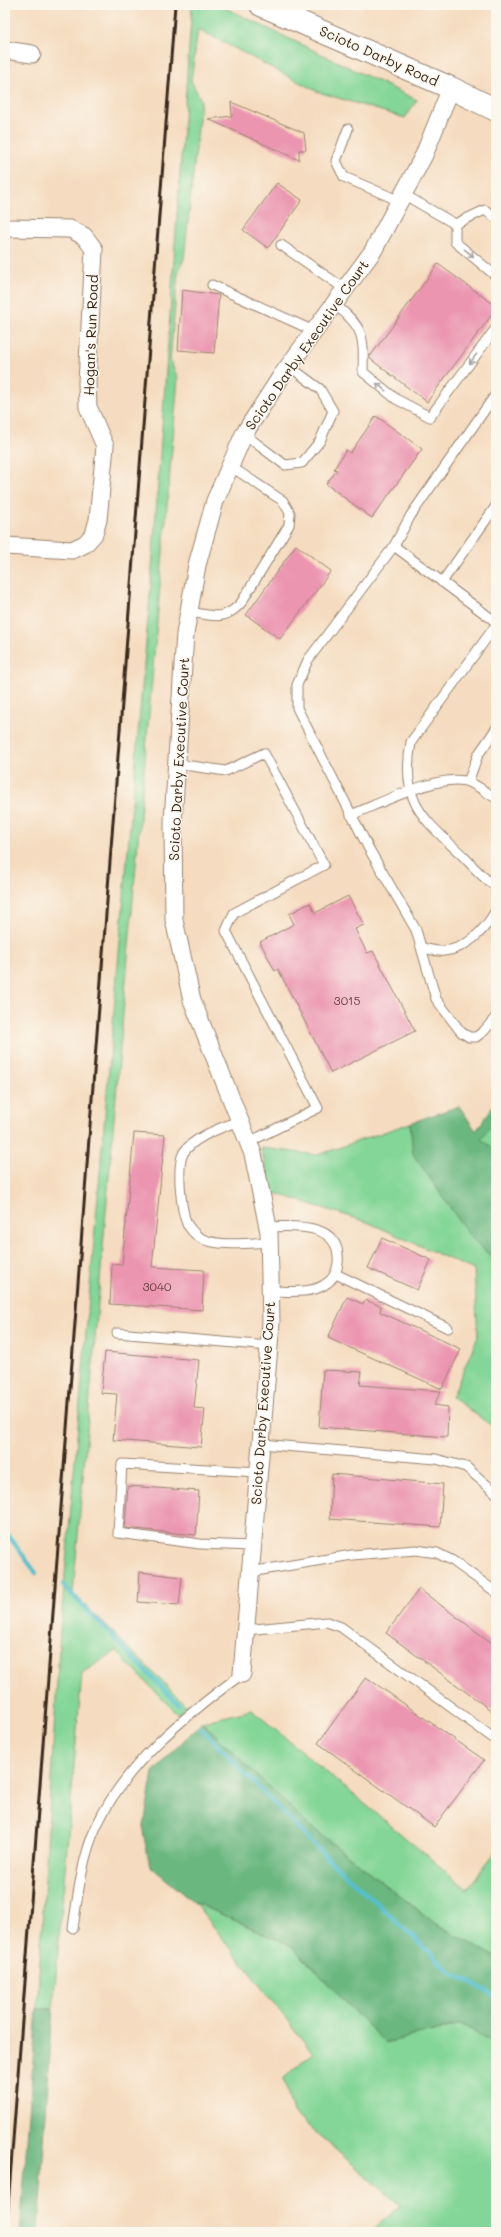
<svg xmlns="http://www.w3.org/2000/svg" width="501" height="2237" viewBox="0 0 501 2237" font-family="Mali,sans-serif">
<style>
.green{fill:#83d697;stroke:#5f805a}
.forest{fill:#6ab780;stroke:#52704f}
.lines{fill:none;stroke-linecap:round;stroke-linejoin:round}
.stream{stroke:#54c0ce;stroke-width:4.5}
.building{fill:#eb95b1}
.service-casing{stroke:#98836f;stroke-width:11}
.minor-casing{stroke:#98836f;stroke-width:19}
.secondary-casing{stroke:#98836f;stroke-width:24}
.service{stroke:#fff;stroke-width:9}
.minor{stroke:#fff;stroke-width:17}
.secondary{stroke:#fff;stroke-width:22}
.rail{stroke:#3b2a1e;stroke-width:3}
.oneway{stroke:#a79f9a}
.labels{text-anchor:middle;stroke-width:3;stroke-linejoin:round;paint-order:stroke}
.number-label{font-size:12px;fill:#674543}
.street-label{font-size:14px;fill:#3b2a1e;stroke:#fbf7ec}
</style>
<rect width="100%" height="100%" fill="#fbf7ec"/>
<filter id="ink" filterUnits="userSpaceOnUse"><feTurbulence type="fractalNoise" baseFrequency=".025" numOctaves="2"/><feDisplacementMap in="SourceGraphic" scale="8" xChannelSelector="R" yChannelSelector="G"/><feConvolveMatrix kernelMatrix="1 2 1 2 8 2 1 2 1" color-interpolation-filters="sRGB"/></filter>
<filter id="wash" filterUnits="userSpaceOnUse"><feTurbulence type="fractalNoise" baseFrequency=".012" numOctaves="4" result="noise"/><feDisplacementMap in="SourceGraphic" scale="16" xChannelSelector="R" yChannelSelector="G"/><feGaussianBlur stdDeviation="0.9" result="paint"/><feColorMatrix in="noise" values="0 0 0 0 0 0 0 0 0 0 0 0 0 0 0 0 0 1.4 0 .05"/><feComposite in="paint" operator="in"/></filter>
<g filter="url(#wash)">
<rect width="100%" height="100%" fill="#f5dcc0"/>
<g class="green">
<polygon points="192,5 219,5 417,100 405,118 318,92 198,29 191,81 201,100 184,259 178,272 170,360 178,379 73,1593 187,1706 177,1714 116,1651 82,1673 53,2009 37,2009 60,1633 150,596"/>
<polygon points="496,1119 496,1150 481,1139"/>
<polygon points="410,1123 414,1155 470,1236 496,1261 496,1429 452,1397 478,1336 474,1270 367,1222 272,1192 261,1148 318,1155"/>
<polygon points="252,1710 467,1889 496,1851 496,1957 436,1924 306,1823 202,1722"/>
<polygon points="194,1902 292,1946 385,2043 461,2024 492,2042 496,2042 496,2232 372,2232 400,2205 293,2113 284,2078 313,2053"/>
</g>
<g class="forest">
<polygon points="496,1102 496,1119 481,1139 496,1150 496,1261 470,1236 413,1154 410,1123 459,1106 476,1131"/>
<polygon points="202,1722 306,1823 436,1924 496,1957 496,2042 492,2042 461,2024 385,2043 292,1946 194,1902 150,1866 143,1832 153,1772"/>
<polygon points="37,2009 53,2009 38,2232 20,2232"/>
</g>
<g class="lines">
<g class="stream">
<polyline points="5,1531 36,1573"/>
<polyline points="63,1585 179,1705"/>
<polyline points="201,1728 323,1854 451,1972 496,1996"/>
</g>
</g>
<g id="blocks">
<g class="building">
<polygon points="231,102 304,133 306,150 299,150 299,160 208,119 232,116"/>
<polygon points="277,183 302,200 268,248 243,230"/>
<polygon points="438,264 496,306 496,309 427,402 369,358"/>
<polygon points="182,290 219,295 214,353 178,350"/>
<polygon points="376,416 422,449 372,518 326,484 337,470 334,469 346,450 350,453"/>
<polygon points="296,545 331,571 280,639 246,615"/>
<polygon points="348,896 364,925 355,929 367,953 373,951 415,1031 331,1073 278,969 275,971 260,942 294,924 289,914 310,903 315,913"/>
<polygon points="134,1133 165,1135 152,1267 204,1270 202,1310 110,1304 112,1264 122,1265"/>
<polygon points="382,1238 431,1260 417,1290 368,1268"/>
<polygon points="347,1297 363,1304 365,1300 381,1306 380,1312 461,1349 442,1389 328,1338"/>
<polygon points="105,1352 199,1360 194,1408 205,1409 201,1447 113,1440 117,1394 101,1393"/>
<polygon points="323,1370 362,1372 360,1385 441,1391 434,1405 448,1407 447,1437 319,1427"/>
<polygon points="332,1474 443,1484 440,1527 330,1519"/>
<polygon points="128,1486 199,1491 196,1535 125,1528"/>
<polygon points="140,1572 182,1577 179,1605 138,1602"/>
<polygon points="419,1589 496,1646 496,1714 386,1633"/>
<polygon points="366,1677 484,1760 434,1827 318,1743"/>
</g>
</g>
</g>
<g filter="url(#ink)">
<use href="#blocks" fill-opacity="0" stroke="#98836f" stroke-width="1"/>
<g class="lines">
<g class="service-casing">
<g id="service">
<polyline points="348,129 336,161 344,177 400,201"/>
<polyline points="403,194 455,224"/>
<polyline points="455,224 455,242 496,276"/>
<polyline points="455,224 485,210 496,218"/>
<polyline points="281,245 345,289"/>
<polyline points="212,285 314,331"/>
<path d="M334,304C364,327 364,336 363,372L396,399L430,417L496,328"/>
<polyline points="496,394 411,515 394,546 308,660 297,685 297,708 369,849 416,930 436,999 461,1032 469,1037 476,1037 484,1031 496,1017"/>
<polyline points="244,434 285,465 302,463 320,441 333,411 320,389 289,366"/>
<polyline points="394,546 496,622"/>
<polyline points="442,582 496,506"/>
<path d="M189,612C212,615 224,622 241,603L289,525L290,513L283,501L230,466"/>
<path d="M496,625L411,742C400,804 423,818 464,857C473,866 485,881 496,886"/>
<polyline points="177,764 226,771 264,753 324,865 234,913 226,931 318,1108 249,1142"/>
<polyline points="468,782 478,755 496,729"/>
<path d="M351,815C379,804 441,772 469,782C478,786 487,793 496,798"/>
<path d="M422,948C429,949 437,952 444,951C467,949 486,929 496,910"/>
<path d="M240,1120C223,1128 196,1135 184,1152C176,1164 181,1210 187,1224C192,1232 199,1239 208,1241C227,1246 250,1243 269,1242"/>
<path d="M268,1227C294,1226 342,1222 338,1263C337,1272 333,1280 324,1285C310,1294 287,1291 270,1291"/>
<polyline points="336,1274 448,1328"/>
<polyline points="117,1333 269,1346"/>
<polyline points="261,1444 436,1459 466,1467 496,1493"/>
<polyline points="252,1546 200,1544 118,1533 122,1464 258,1472"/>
<polyline points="250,1572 352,1555 416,1550 437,1553 453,1561 496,1592"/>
<polyline points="245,1630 327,1622 341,1627 496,1740"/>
<path d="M73,1928C78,1894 82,1858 96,1827C126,1762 185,1716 242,1674"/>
</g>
</g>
<g class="minor-casing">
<g id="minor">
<polyline points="5,50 32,54"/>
<polyline points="5,228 70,229 84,236 94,249 87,383 88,407 105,446 98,520 94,534 85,544 72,550 5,546"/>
<polyline points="242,1674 271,1322 269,1232 253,1154 192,1000 174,920 173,821 185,634 197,565 215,501 244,434 282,375 373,251 424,155 451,88"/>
</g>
</g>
<g class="secondary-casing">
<polyline id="secondary" points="261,5 451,88 496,110"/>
</g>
<use href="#service" class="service"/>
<use href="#minor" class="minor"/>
<use href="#secondary" class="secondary"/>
<polyline class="rail" points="6,2232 175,5"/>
</g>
<defs><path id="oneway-shaft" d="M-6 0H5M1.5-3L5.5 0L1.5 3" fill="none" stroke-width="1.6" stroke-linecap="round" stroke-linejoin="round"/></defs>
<g class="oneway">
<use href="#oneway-shaft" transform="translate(469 253) rotate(40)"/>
<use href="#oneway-shaft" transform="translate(473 359) rotate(126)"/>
<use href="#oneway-shaft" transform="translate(381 387) rotate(-141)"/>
</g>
</g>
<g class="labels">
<g class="number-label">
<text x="347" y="1005">3015</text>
<text x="157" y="1291">3040</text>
</g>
<g class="street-label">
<text transform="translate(379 56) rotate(24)" y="5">Scioto Darby Road</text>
<text transform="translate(91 335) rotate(-88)" y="5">Hogan's Run Road</text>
<text transform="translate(307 345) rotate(-55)" y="5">Scioto Darby Executive Court</text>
<text transform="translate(179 759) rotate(-87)" y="5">Scioto Darby Executive Court</text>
<text transform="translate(263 1403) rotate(-86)" y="5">Scioto Darby Executive Court</text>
</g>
</g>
<rect width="501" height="2237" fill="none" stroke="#fbf7ec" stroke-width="20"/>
</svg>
